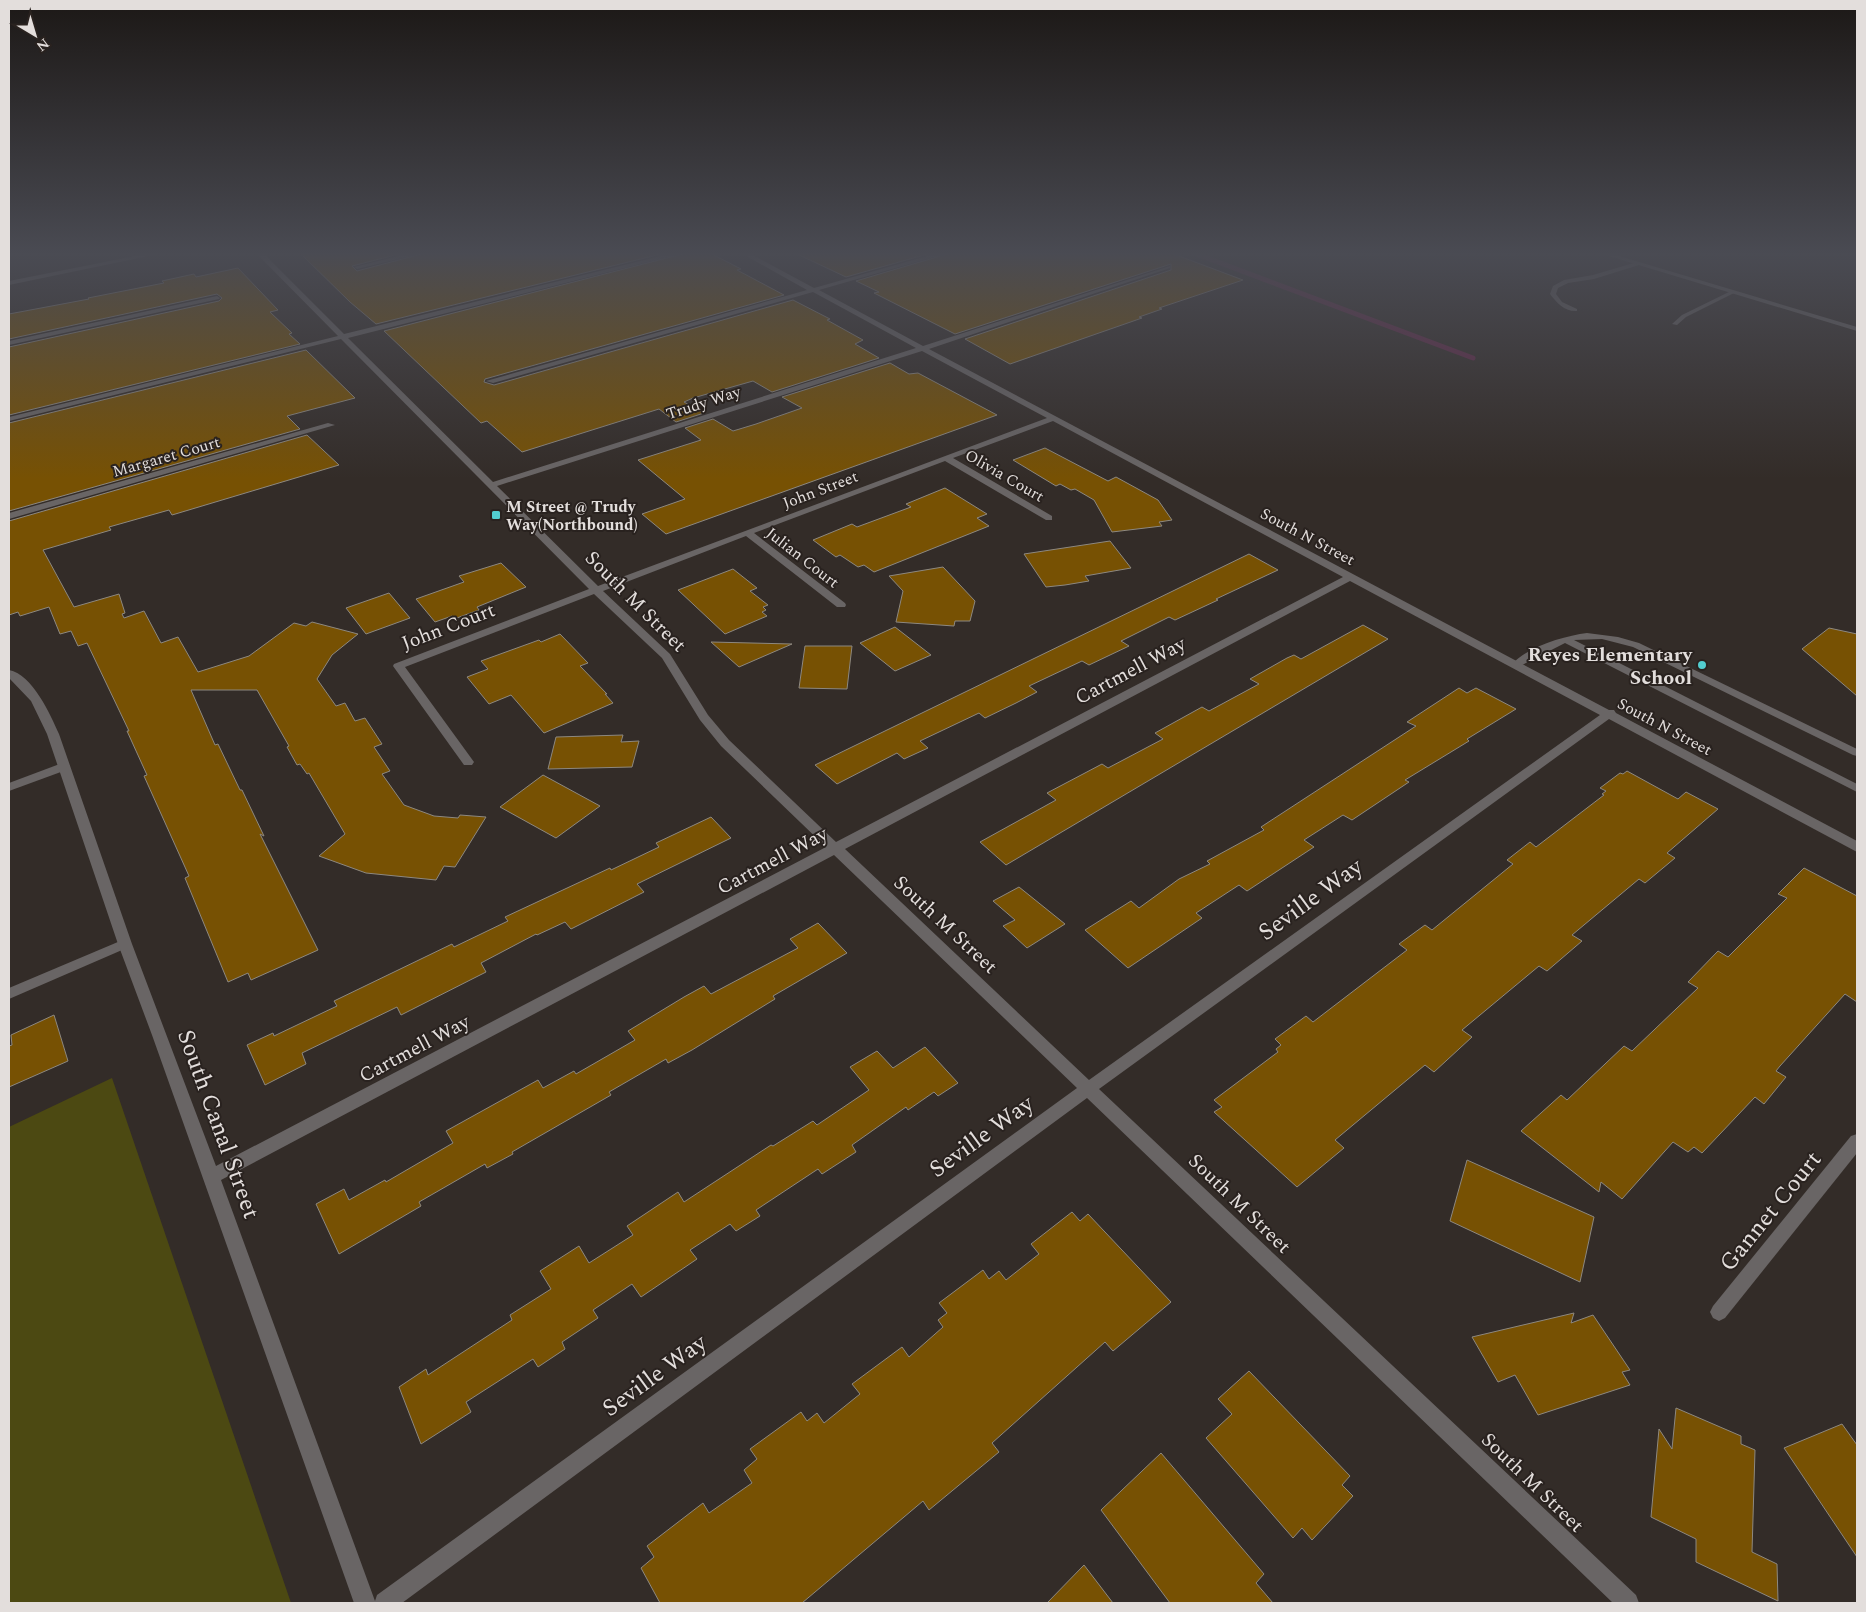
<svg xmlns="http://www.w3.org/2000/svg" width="1866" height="1612" viewBox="0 0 1866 1612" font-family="Spectral,serif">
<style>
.green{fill:#4c4912}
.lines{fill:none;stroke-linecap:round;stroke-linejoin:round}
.stream{stroke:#632849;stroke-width:5}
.building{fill:#775103;stroke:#8d8880}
.service{fill:#696565;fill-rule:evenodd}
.minor{fill:#696565;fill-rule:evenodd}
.poi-dot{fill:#52cdcf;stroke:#29221f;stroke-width:2}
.labels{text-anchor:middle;stroke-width:4;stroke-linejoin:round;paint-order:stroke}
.far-street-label{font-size:16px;fill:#e3dedc;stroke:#29221f}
.far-poi-label{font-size:16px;font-weight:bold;fill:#e3dedc;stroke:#29221f;text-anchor:start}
.street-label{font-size:20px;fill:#e3dedc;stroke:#29221f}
.poi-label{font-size:20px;font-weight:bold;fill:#e3dedc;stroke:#29221f;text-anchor:end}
.near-street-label{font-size:24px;fill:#e3dedc;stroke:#29221f}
</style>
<rect width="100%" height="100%" fill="#332c28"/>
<polygon class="green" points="112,1078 291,1603 9,1603 9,1127"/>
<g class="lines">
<polyline class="stream" points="1194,253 1473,358"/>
</g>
<g class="building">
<polygon points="300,253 403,253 352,266 357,271 425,253 665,253 376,324 350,302"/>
<polygon points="686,253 710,253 741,269 737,270 784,295 485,379 484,382 494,385 793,300 830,319 827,320 863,340 855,344 879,358 772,392 753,381 693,398 684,402 704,413 676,422 659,409 522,452 487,421 481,423 384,331"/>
<polygon points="795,253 931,253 846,277"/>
<polygon points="950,253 1171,253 1243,280 1159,308 1162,309 1139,317 1142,318 1010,364 965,339 1171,270 1171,264 955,334 874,293 879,292 856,281"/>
<polygon points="238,268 278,310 270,312 292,333 289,334 300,344 9,415 9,347 219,301 222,298 217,294 9,339 9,314 89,299 88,298 164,283 162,281 194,274 196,277"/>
<polygon points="306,350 355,398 287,416 300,429 9,511 9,423"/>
<polygon points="890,363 909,374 918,373 997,415 666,534 642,514 685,499 638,460 701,440 685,428 713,419 733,431 756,424 802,408 782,397"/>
<polygon points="307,435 339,465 172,515 169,510 109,527 111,530 43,550 74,607 119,594 125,613 122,614 124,618 144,611 161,643 178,637 198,672 249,656 294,623 306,626 312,622 358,634 332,655 317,679 336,706 345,703 355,721 365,718 382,744 374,747 390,771 382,774 404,805 434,816 458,818 460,815 486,817 455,867 444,866 436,880 366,873 319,856 345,834 309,773 307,774 300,764 297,765 287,747 289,746 257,690 191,690 215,745 218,744 240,790 242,790 264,836 260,834 318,950 251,980 248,973 228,982 185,878 189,876 144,776 147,775 127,731 129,731 87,643 78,646 71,631 60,634 49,607 20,616 18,612 9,615 9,521"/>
<polygon points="1045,448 1108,481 1116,477 1158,500 1172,520 1159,522 1162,526 1112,532 1094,500 1075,489 1071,490 1060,484 1056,486 1013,460"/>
<polygon points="945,488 987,514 977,518 989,526 874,572 864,565 858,567 840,555 836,557 813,540 852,524 857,527 911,507 906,504"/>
<polygon points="1110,541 1131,568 1085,576 1089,581 1065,585 1046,587 1024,554"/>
<polygon points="1249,554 1278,570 1216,599 1218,600 1175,620 1169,617 1121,641 1129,646 1089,665 1082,661 1029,686 1037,692 1016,703 985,718 979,713 920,741 928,748 904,759 897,753 837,784 815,765"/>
<polygon points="501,563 526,587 477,607 479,610 454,619 452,616 435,622 416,599 464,582 459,576"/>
<polygon points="943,567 975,601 970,621 955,621 954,626 896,622 903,591 889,576"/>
<polygon points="733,569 757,588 750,591 768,605 763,607 766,610 762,612 767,616 725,634 678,590"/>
<polygon points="389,593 410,618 366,634 346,608"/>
<polygon points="1363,625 1388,639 1006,865 980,842 1056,800 1047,793 1102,764 1108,768 1163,739 1155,733 1202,707 1209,711 1259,684 1250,679 1287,658 1294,655 1301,659"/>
<polygon points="895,627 931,655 895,671 860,643"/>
<polygon points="1829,628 1857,634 1857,696 1802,649"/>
<polygon points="560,634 588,663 580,666 607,694 605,694 613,703 544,733 511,695 489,704 467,677 488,669 481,661 539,640 541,642"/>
<polygon points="711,642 792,644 739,667"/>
<polygon points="805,646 852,646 847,689 799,688"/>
<polygon points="1459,688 1467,693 1476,688 1516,709 1467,739 1469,741 1405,780 1409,782 1352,820 1343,815 1304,840 1314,847 1247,891 1239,885 1196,913 1202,918 1128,968 1085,930 1131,901 1139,908 1179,879 1210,864 1207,861 1264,830 1261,827 1416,726 1407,722"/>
<polygon points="623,735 621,742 639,741 632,767 548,769 556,737"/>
<polygon points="1627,771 1678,799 1686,792 1718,809 1667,853 1675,858 1645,883 1639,879 1572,935 1582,941 1547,971 1539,966 1462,1030 1472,1037 1434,1072 1425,1065 1335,1140 1344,1148 1297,1187 1214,1112 1222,1107 1214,1100 1278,1052 1276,1049 1281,1045 1275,1039 1306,1016 1313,1022 1407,950 1399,944 1425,925 1432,930 1513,864 1507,860 1530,842 1536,847 1604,795 1602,794 1606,791 1600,788 1620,773 1623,774"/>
<polygon points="543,775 600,806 556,838 500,807"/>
<polygon points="711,817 731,838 637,884 644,892 571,929 565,922 537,935 536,934 481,963 486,972 401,1015 397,1007 302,1053 306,1064 265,1085 247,1045 273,1033 274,1036 337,1006 334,1001 452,944 454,947 508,921 505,917 610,868 611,870 659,847 656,843"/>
<polygon points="1804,868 1857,896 1857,1002 1845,994 1780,1066 1776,1071 1786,1077 1764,1104 1755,1097 1702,1153 1694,1147 1688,1152 1673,1142 1622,1199 1601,1182 1599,1192 1521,1131 1561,1095 1567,1100 1624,1046 1632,1051 1698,988 1688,982 1718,951 1728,957 1787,898 1778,894"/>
<polygon points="1019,887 1065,924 1027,948 1003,926 1015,920 993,901"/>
<polygon points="818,923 847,953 773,996 775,999 692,1050 668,1063 666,1059 609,1092 611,1095 512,1152 513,1154 487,1168 485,1164 419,1202 421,1206 339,1254 316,1204 344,1189 349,1200 385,1180 386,1182 453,1143 446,1131 538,1080 543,1088 574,1071 576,1074 635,1040 628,1031 684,997 704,986 711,994 798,948 790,939"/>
<polygon points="54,1015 68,1061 9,1087 9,1046 12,1045 11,1035"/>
<polygon points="925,1047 958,1083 938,1096 934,1092 908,1110 906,1107 852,1145 856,1152 822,1174 818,1169 756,1210 760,1216 736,1231 730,1224 690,1250 697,1259 641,1297 632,1284 593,1310 598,1318 562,1342 565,1349 538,1367 533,1359 466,1402 471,1412 421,1444 399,1387 426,1369 428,1375 512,1320 510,1315 551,1289 540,1271 579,1246 589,1263 633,1235 627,1226 678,1192 684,1202 771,1145 773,1146 813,1121 817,1125 869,1090 850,1067 877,1051 893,1068"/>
<polygon points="1467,1160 1594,1217 1580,1282 1450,1221"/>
<polygon points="1072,1212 1080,1221 1088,1214 1171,1302 1113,1351 1105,1342 992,1443 999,1452 929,1510 923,1501 802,1603 660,1603 641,1568 654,1557 647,1546 703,1503 709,1513 752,1483 744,1470 757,1459 750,1449 801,1412 807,1421 817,1413 824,1423 860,1394 852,1384 902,1347 909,1357 943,1327 938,1320 947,1313 939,1303 983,1270 989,1279 999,1271 1006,1280 1039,1254 1031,1244"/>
<polygon points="1574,1313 1571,1323 1593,1315 1630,1370 1622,1372 1630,1385 1538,1415 1515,1375 1498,1382 1472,1337"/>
<polygon points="1249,1371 1350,1476 1342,1485 1353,1496 1312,1540 1302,1528 1293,1538 1206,1438 1232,1414 1218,1399"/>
<polygon points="1676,1408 1741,1436 1741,1444 1755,1450 1752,1552 1777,1564 1778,1601 1696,1562 1696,1539 1651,1517 1659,1429 1672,1449"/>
<polygon points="1842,1424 1857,1445 1857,1557 1784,1448"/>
<polygon points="1161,1453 1264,1574 1256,1583 1273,1603 1170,1603 1101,1510"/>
<polygon points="1084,1565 1113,1603 1047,1603"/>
</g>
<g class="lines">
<g class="service">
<path d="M1637,262L1639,265L1594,279L1568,283L1558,288L1556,294L1562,302L1577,309V311C1565,312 1557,303 1550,294L1553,286L1564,280L1593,275Z"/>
<polygon points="1731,291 1736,292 1686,317 1677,325 1672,324 1682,315"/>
<path d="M1587,633L1618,637L1639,643L1857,749V756L1853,755L1633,647L1602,639L1574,640L1857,784V792L1565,643L1520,666H1514L1512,664C1529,646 1564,636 1587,633Z"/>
<polygon points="65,762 70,766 69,769 9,791 9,783"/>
<polygon points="125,939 129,941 131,944 129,947 9,999 9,988"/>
</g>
<g class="minor">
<polygon points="150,253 163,253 9,285 9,281"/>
<path d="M256,253H263L344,334L673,253H684L348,338L493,482L916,348L813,292L493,383L486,381L807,290L741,253H749L814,288L938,253H948L819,290L923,346L1170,266V268L929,349L1609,710H1614L1616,713L1857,841V852L1609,719L1099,1089L1636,1595L1639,1603H1613L1087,1098L402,1603H354L152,1035L118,944L47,734L31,701L9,678V670C33,675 50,714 59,734L132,944L216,1166L826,847L721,746L700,720L662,658L594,594L405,667L474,762L472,765H464L393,666L394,664L589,589L341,339L9,421V417L338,336ZM922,351L1047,418L598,586L497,486ZM1053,421L1343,577L836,842L729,740L708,715L670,654L603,591L746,536L837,607H845L846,605L845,603L754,533L945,461L1046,520H1052V516L953,458ZM1350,581L1600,715L1089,1080L845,849ZM834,855L1077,1088L377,1595L375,1601L221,1180Z"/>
<polygon points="411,253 423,253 357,269 354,267"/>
<polygon points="1599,253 1609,253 1857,327 1857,331"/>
<polygon points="217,296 220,298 219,299 9,345 9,341"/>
<polygon points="328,423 335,425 9,519 9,513"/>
<polygon points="1857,1134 1857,1153 1725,1318 1719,1321 1713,1318 1710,1312 1713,1306 1851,1136"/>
</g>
</g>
<linearGradient id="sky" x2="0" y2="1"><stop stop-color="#1c1816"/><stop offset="0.53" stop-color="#4a4b53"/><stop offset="1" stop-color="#4a4b53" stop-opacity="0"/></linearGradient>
<rect width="1866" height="479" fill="url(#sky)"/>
<g class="poi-dot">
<rect x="491" y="510" width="10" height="10" rx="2.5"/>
<circle cx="1702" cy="665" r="5"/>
</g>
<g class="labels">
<g class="far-street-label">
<text transform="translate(703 402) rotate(-18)" y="6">Trudy Way</text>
<text transform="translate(166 456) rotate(-16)" y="6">Margaret Court</text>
<text transform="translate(1005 475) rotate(30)" y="6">Olivia Court</text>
<text transform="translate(820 489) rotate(-21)" y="6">John Street</text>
<text transform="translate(1308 536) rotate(28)" y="6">South N Street</text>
<text transform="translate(803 557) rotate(38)" y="6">Julian Court</text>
<text transform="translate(1665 726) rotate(28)" y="6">South N Street</text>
</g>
<g class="far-poi-label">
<text x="506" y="512">M Street @ Trudy<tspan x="506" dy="18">Way(Northbound)</tspan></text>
</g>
<g class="street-label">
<text transform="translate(636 601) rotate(45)" y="7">South M Street</text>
<text transform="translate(448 626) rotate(-21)" y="7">John Court</text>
<text transform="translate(1130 670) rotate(-28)" y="7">Cartmell Way</text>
<text transform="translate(772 860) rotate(-28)" y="7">Cartmell Way</text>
<text transform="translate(946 924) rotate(43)" y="7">South M Street</text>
<text transform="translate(414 1048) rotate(-28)" y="7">Cartmell Way</text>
<text transform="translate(1240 1203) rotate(44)" y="7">South M Street</text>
<text transform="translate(1533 1482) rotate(44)" y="7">South M Street</text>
</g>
<g class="poi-label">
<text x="1692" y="661">Reyes Elementary<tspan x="1692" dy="23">School</tspan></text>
</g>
<g class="near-street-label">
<text transform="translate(1310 899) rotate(-36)" y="8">Seville Way</text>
<text transform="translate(219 1124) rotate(70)" y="8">South Canal Street</text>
<text transform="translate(981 1136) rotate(-36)" y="8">Seville Way</text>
<text transform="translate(1770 1211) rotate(-51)" y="8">Gannet Court</text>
<text transform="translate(654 1375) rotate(-36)" y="8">Seville Way</text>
</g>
</g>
<rect width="1866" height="1612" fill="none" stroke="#e3dedc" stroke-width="20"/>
<g transform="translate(35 35) rotate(142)" stroke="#29221f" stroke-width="4" paint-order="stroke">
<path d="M0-4L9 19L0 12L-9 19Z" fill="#e3dedc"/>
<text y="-8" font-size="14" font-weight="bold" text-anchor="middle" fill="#e3dedc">N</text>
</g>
</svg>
